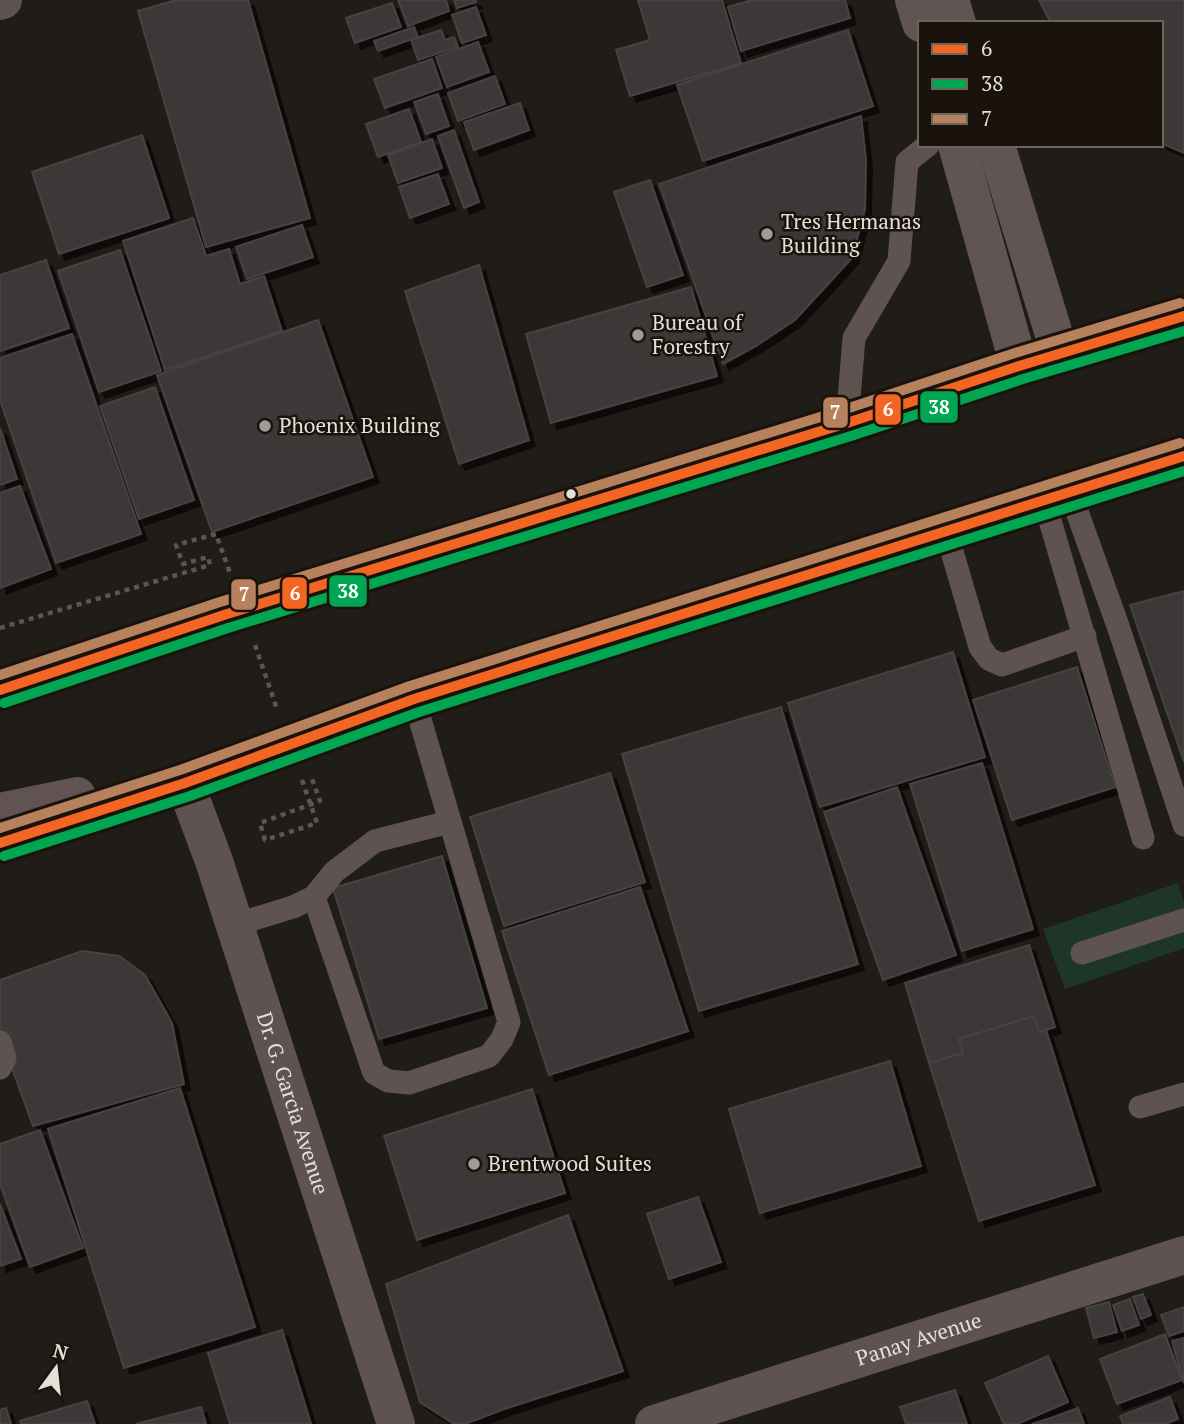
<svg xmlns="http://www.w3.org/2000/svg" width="1184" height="1424" viewBox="0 0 1184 1424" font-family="'PT Serif',serif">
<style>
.green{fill:#1d3628}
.building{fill:#3c3839;stroke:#464343;stroke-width:2;filter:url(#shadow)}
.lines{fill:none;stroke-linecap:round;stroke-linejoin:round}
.path{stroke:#5d5553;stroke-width:4.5;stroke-dasharray:5 5;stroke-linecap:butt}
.service{stroke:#5f5351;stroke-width:23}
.minor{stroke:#5f5351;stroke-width:38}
.secondary{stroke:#615554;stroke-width:38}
.primary{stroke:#615351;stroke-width:38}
.bus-1-casing{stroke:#1a130c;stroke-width:16}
.bus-2-casing{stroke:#1a130c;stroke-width:16}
.bus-3-casing{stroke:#1a130c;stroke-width:16}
.bus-1{stroke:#f26522;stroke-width:10}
.bus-2{stroke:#00a651;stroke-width:10}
.bus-3{stroke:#b6815c;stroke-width:10}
.poi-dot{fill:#a09b96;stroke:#1a130c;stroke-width:2.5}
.bus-dot{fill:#e5dfda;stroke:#1a130c;stroke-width:2.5}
.labels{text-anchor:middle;stroke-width:5;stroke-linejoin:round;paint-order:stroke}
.poi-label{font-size:21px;fill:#e5dfda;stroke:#1a130c;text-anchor:start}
.street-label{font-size:21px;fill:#e5dfda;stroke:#1a130c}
.line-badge{stroke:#1a130c;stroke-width:2.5}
.badge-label{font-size:19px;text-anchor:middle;font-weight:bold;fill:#fff}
</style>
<defs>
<filter id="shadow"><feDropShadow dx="6" dy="6" stdDeviation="0" flood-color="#0009"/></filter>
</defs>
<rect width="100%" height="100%" fill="#201c18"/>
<polygon class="green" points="1178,883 1184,902 1184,948 1065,989 1043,929"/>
<g class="building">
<polygon points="176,0 248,0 310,218 206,247 138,11"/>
<polygon points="398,0 446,0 449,11 408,26"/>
<polygon points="454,0 475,0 476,2 457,8"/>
<polygon points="638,0 722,0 741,63 630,96 616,50 650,40"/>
<polygon points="752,0 845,0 850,18 741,51 728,7"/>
<polygon points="1039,0 1184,0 1184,153 1161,143 1161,23 1051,23"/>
<polygon points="392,3 401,27 355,43 346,18"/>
<polygon points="476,7 486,35 462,43 452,15"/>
<polygon points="414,27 418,37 378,51 374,41"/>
<polygon points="441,30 445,40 454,37 458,47 418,60 411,40"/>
<polygon points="848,30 873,106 703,161 677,85"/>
<polygon points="478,42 489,72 447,87 436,57"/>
<polygon points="432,59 442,88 385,108 374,79"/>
<polygon points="495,76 505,104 458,121 448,93"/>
<polygon points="438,94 449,126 426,134 414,102"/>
<polygon points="520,103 529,130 474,150 464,122"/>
<polygon points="409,109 421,142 378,157 366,124"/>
<polygon points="861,116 866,160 865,209 852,258 795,320 756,346 723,364 659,184"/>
<polygon points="454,130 479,202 464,208 438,136"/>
<polygon points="142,135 169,218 59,254 32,172"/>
<polygon points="432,139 442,168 398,183 388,155"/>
<polygon points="438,174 449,204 410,218 399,187"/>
<polygon points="650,180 683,275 647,287 614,192"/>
<polygon points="193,218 206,256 229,249 240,284 264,276 282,331 165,370 123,241"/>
<polygon points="302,225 313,257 247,279 236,247"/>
<polygon points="120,250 161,371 99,392 58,271"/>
<polygon points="46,260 69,328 0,351 0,275"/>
<polygon points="479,265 529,440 459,464 405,291"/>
<polygon points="691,287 717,376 551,423 526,334"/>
<polygon points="318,320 373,477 212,532 157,375"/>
<polygon points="72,334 141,534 56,563 0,400 0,358"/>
<polygon points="155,387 194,500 139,519 100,406"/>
<polygon points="0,428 17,479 0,485"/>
<polygon points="20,486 51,569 0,588 0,493"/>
<polygon points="1184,591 1184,762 1130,605"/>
<polygon points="953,652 985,757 820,807 788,703"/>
<polygon points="1077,667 1115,787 1012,820 973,700"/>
<polygon points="781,707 858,964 699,1011 622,754"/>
<polygon points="982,763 1033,929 962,951 910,784"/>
<polygon points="610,773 645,882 504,926 470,817"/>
<polygon points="897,787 956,955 883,980 824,812"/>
<polygon points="442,856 487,1008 379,1039 333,888"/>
<polygon points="640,887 688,1031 549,1075 502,931"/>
<polygon points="1029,945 1055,1027 1039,1032 1034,1016 959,1039 963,1053 929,1063 905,983"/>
<polygon points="82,951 119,956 145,975 172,1023 184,1084 33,1126 0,1035 0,980"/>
<polygon points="1034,1016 1039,1032 1046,1030 1095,1185 979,1221 929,1063 963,1053 959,1039"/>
<polygon points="890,1061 921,1166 760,1213 729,1109"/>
<polygon points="180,1088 255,1327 124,1368 48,1129"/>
<polygon points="532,1089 565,1193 417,1240 384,1136"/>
<polygon points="40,1130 83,1248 30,1267 0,1184 0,1144"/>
<polygon points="698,1197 721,1262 669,1279 647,1214"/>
<polygon points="0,1204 21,1259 0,1266"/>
<polygon points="568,1215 623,1371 504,1409 465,1424 454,1424 420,1402 386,1284"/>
<polygon points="1143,1294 1151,1315 1141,1319 1133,1297"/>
<polygon points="1130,1299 1139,1325 1122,1331 1113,1305"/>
<polygon points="1109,1302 1117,1332 1094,1338 1086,1308"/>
<polygon points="1184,1307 1184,1331 1169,1336 1161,1315"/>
<polygon points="282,1330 311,1424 230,1424 208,1353"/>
<polygon points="1165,1334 1182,1380 1117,1404 1100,1359"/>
<polygon points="1184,1338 1184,1383 1172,1341"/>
<polygon points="1048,1356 1068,1402 1017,1424 1004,1424 985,1383"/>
<polygon points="955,1390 967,1424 906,1424 900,1407"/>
<polygon points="1170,1397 1178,1419 1165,1424 1123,1424 1120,1416"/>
<polygon points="87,1401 95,1424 21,1424 20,1421"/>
<polygon points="201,1407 206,1424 136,1424"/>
<polygon points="6,1408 11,1424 0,1424 0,1410"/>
<polygon points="1078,1408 1084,1424 1032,1424 1051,1418"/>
</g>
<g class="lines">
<g class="path">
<polyline points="0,628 210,565 208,557 183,564 176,545 216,534 230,573"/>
<polyline points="255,645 277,709"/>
<polyline points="302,780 317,823 265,840 260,823 320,801 311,776"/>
</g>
<g class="service">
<polyline points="847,423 854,338 899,261 907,162 928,145"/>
<polyline points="1070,492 1117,623 1184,825"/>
<polyline points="1044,500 1143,838"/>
<polyline points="946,531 980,647 989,659 1002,665 1085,636"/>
<polyline points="314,897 374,1073 388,1081 409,1083 489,1056 502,1039 509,1022 414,699"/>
<polyline points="234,925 293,907 314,897 334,872 375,841 449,822"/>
<polyline points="1082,953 1184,920"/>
<polyline points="0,1042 5,1058 0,1068"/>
<polyline points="1140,1107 1184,1094"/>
</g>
<g class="minor">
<polyline points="0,1 3,0"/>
<path id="s1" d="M185,783L214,861L396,1424"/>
<path id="s2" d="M654,1424L1184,1255"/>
</g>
<g class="secondary">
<polyline points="914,0 921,23"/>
<polyline points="950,0 957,23"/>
<polyline points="957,145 1019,366"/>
<polyline points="996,145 1060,354"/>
</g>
<g class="primary">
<polyline points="0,690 224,615 847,423 1019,366 1184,316"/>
<polyline points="0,812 77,796"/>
<polyline points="0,843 185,783 414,699 1184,456"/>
</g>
<g class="bus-1-casing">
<g id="bus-1">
<polyline points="0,690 224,615 847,423 1019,366 1184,316"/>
<polyline points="0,843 185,783 414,699 1184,456"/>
</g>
</g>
<g class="bus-2-casing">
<g id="bus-2">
<polyline points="4,703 228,628 851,436 1023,379 1184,331"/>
<polyline points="4,856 190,796 419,712 1184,471"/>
</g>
</g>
<g class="bus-3-casing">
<g id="bus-3">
<polyline points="0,675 220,602 843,410 1015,353 1180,303"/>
<polyline points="0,828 180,770 410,686 1180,443"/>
</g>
</g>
<use href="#bus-1" class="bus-1"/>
<use href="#bus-2" class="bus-2"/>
<use href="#bus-3" class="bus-3"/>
</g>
<g class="poi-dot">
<circle cx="767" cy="234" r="7"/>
<circle cx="638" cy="335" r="7"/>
<circle cx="265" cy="426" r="7"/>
<circle cx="474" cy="1164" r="7"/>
</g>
<circle class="bus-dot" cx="571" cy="494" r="6"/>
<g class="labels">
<g class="poi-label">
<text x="781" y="229">Tres Hermanas<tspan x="781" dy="24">Building</tspan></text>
<text x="652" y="330">Bureau of<tspan x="652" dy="24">Forestry</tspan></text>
<text x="279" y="433">Phoenix Building</text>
<text x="488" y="1171">Brentwood Suites</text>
</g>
<g class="street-label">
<text dy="7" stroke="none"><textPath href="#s1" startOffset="338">Dr. G. Garcia Avenue</textPath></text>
<text dy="7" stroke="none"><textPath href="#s2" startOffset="278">Panay Avenue</textPath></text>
</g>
</g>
<g class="line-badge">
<rect x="919" y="390" width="40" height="34" rx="7" fill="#00a651"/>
<rect x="874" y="393" width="28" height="33" rx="7" fill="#f26522"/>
<rect x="822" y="396" width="27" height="33" rx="7" fill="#b6815c"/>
<rect x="328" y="574" width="40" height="34" rx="7" fill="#00a651"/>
<rect x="281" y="576" width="27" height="34" rx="7" fill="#f26522"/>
<rect x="230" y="578" width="27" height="33" rx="7" fill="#b6815c"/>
</g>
<g class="badge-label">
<text x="939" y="414">38</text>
<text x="888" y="416">6</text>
<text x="835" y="419">7</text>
<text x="348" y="598">38</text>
<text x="295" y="600">6</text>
<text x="244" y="601">7</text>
</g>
<rect x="918" y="21" width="245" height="126" fill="#1a130c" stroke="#6b655e" stroke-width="2"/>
<rect x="932" y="44" width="35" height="10" fill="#f26522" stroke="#6b655e" stroke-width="2"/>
<text x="981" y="56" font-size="21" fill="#e5dfda">6</text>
<rect x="932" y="79" width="35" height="10" fill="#00a651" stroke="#6b655e" stroke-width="2"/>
<text x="981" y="91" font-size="21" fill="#e5dfda">38</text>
<rect x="932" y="114" width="35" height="10" fill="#b6815c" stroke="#6b655e" stroke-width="2"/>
<text x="981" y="126" font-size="21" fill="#e5dfda">7</text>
<g transform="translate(56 1368) rotate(15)" stroke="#1a130c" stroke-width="5" paint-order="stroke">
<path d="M0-5L12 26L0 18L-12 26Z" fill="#e5dfda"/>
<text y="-10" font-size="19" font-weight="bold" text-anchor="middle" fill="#e5dfda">N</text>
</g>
</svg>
